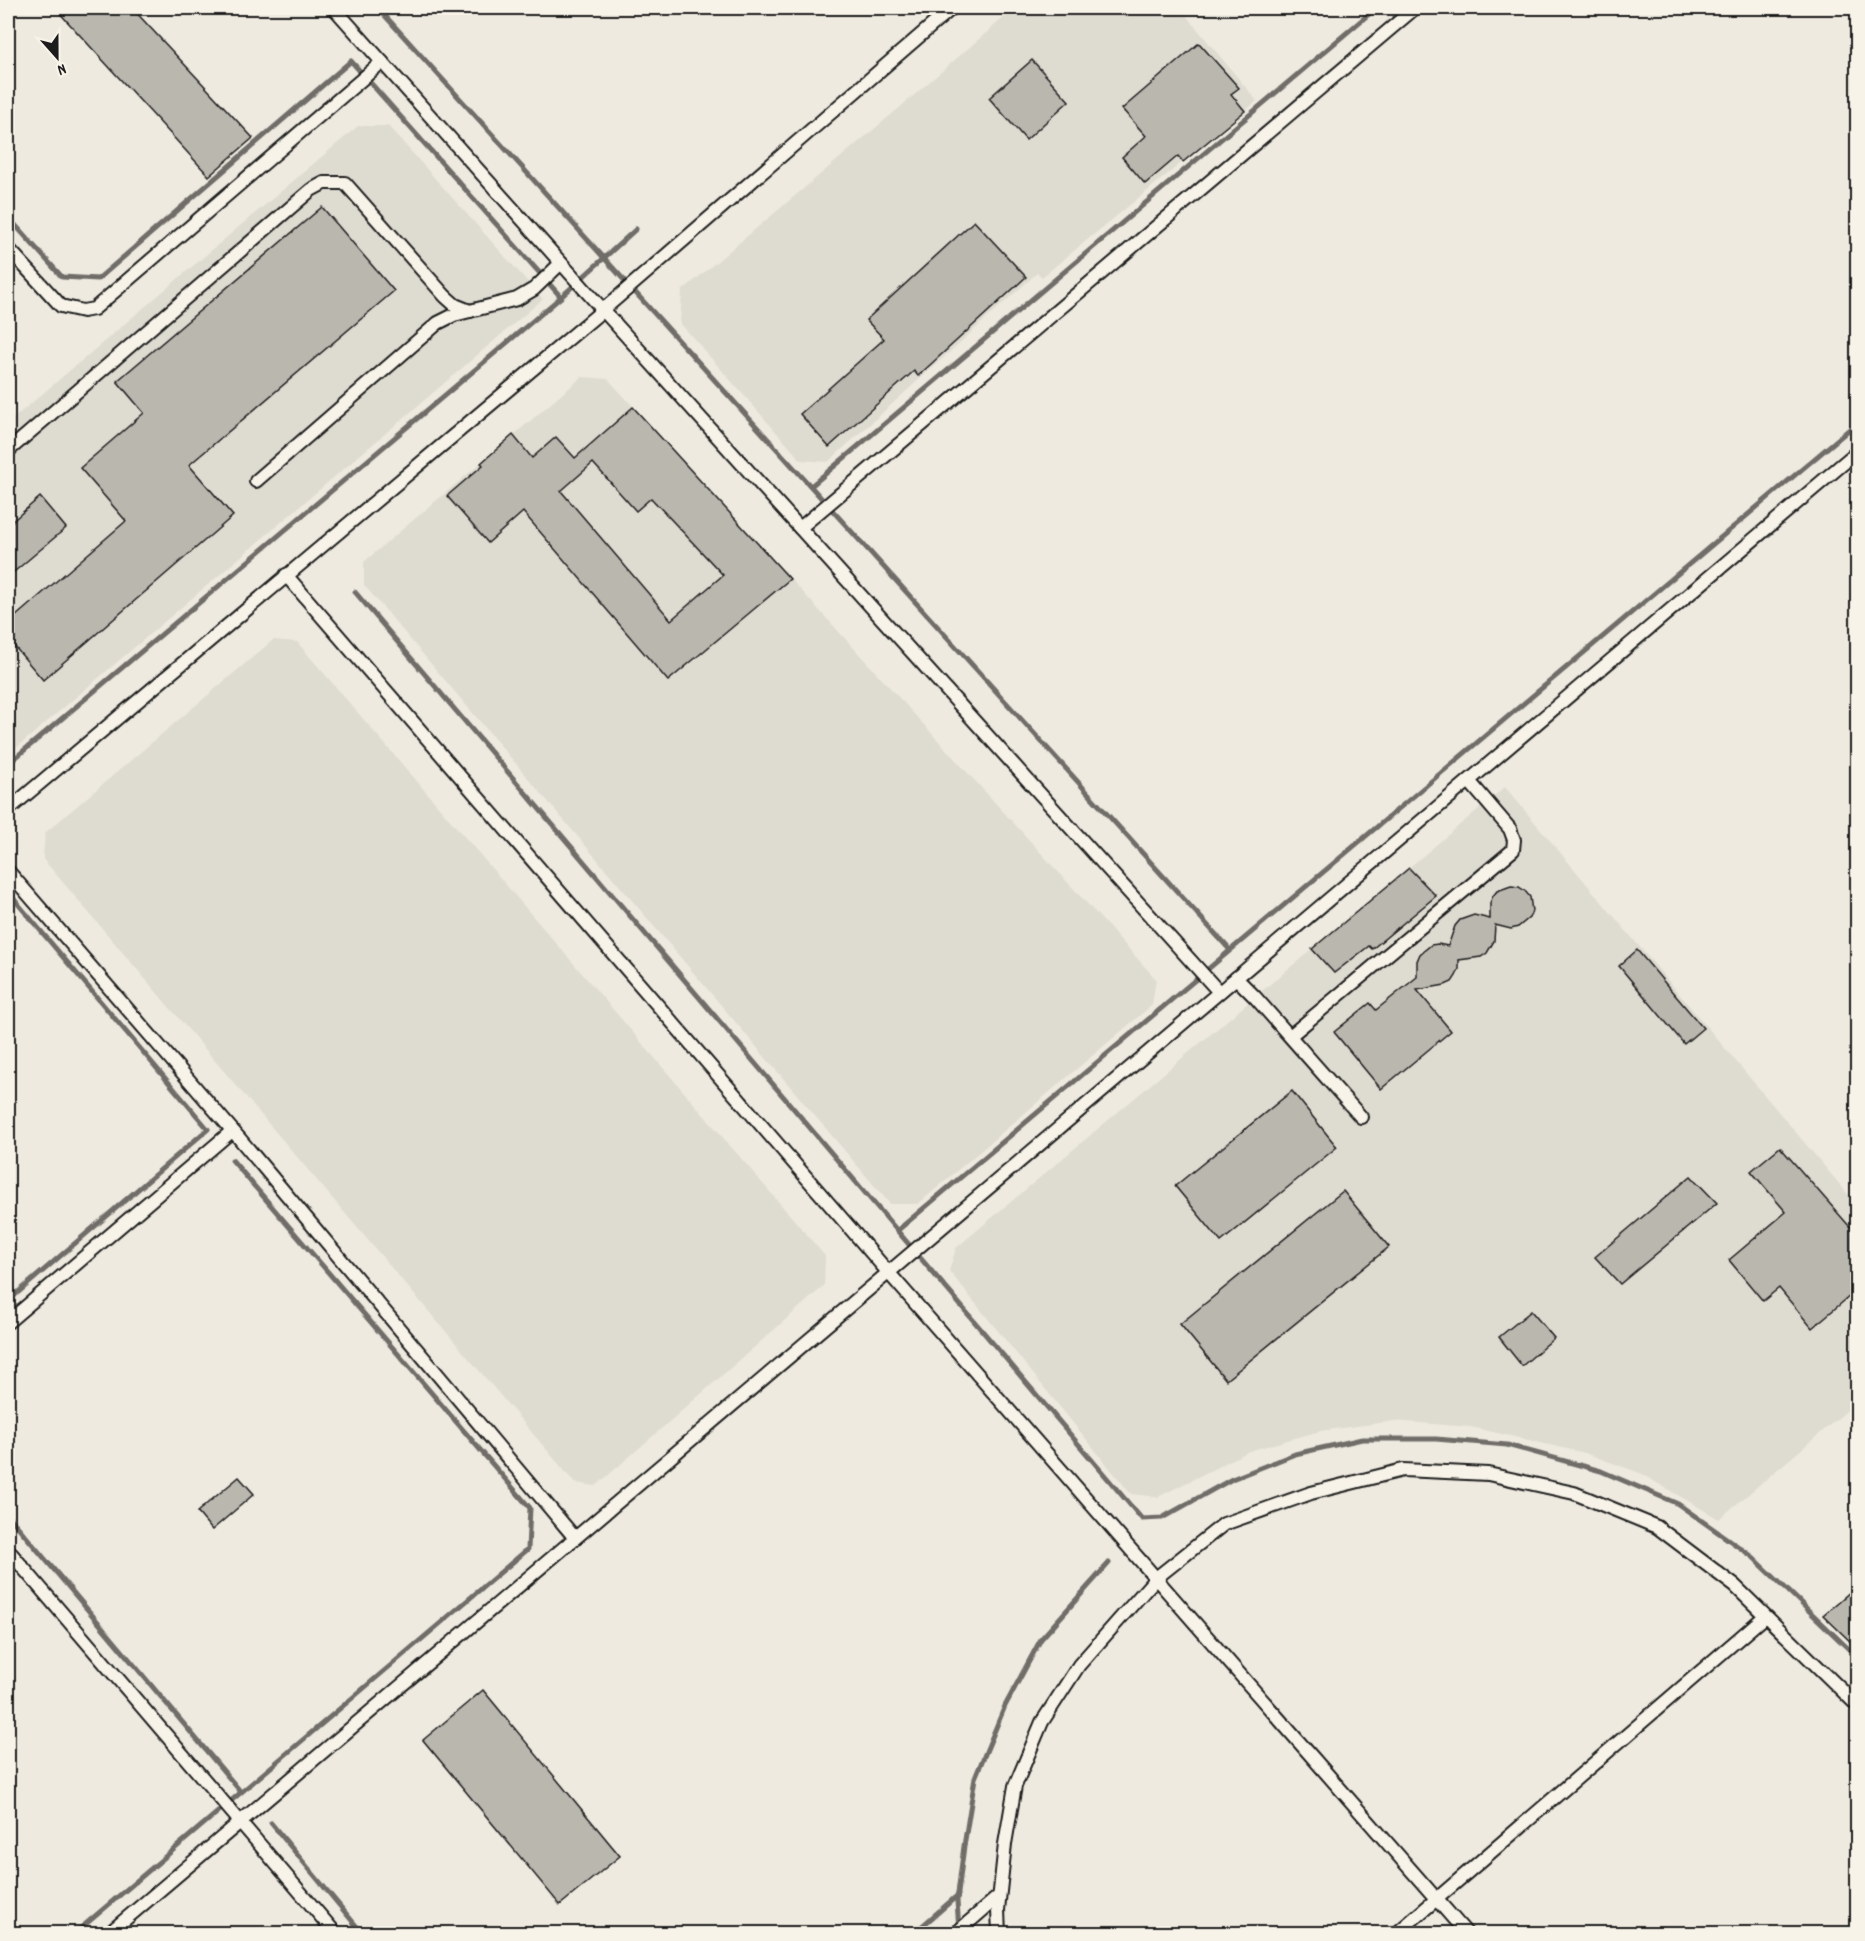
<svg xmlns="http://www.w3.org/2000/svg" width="1865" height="1941" viewBox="0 0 1865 1941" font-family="Dekko,sans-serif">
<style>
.built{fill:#dedbd1}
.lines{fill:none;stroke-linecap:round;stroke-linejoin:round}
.stream{stroke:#6f6d69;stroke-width:5}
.building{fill:#bab7af;stroke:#1c1c1c;stroke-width:1.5;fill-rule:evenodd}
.service-casing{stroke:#1c1c1c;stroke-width:16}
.service{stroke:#f7f3e8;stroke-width:12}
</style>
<rect width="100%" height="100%" fill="#eeeae0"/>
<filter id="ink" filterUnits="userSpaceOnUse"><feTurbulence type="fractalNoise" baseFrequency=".0167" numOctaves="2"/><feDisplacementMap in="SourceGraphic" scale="12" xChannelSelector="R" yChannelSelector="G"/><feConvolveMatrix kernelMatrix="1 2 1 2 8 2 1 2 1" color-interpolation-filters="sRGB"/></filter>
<g filter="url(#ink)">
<g class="built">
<polygon points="1015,8 1180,8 1257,101 1042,277 1037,273 828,462 801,460 680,323 682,291 898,109"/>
<polygon points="358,126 388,126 543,299 8,755 8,423"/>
<polygon points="582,377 608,379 1156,979 1152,1005 918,1204 890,1204 364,585 364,562"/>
<polygon points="273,640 297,642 825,1256 824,1286 596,1486 575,1483 43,859 45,833"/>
<polygon points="1505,787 1857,1205 1857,1402 1719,1519 1640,1473 1585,1453 1471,1427 1394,1421 1320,1431 1249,1451 1158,1497 1131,1494 949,1271 956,1248"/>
</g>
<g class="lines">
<g class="stream">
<polyline points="378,8 1230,950"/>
<polyline points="8,217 62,277 98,279 351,61 561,297"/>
<polyline points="811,486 1376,8"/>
<polyline points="355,592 1142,1519 1162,1518 1232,1479 1295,1454 1362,1439 1436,1439 1507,1445 1601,1471 1678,1504 1753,1557 1858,1658"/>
<polyline points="8,764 561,297 636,229"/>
<polyline points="8,892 208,1129 8,1301"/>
<polyline points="898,1230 1858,422"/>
<polyline points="8,1515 241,1792"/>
<polyline points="271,1823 363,1934"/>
<polyline points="959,1930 957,1901 964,1846 975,1778 1005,1706 1041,1639 1109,1563"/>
<polyline points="74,1934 528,1549 530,1508 232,1160"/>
<polyline points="913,1934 958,1895"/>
</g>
</g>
<g class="building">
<polygon points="55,8 132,8 253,138 209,176"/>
<polygon points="1199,43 1239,88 1231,94 1245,111 1183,162 1178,156 1145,184 1122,157 1146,136 1122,109"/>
<polygon points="1032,60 1069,101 1026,140 989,98"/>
<polygon points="322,207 394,291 189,465 233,516 43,680 8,639 8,623 126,521 80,468 144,413 117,381"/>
<polygon points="974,221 1026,277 918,376 914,371 829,447 800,414 884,339 866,320"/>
<path d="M633,407L790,579L668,681L523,512L488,543L447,496L483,465L481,463L513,435L532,458L556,437L575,458ZM593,463L636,511L651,498L723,575L671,620L561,491Z"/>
<polygon points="40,497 66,528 8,577 8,525"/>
<polygon points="1409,868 1436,896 1372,949 1369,946 1334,973 1312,949"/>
<polygon points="1511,886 1519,887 1525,891 1530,897 1532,911 1529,918 1518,927 1511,929 1495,925 1494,941 1487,953 1481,957 1459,960 1459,969 1456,976 1452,982 1445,985 1417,990 1451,1031 1381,1089 1334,1032 1370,1003 1376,1010 1417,977 1417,961 1420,954 1431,945 1438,944 1448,946 1455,926 1460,920 1474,915 1490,919 1490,903 1493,896 1497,891"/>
<polygon points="1637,950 1703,1028 1684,1044 1619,966"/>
<polygon points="1292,1091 1337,1147 1221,1242 1175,1186"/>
<polygon points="1780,1147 1850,1227 1857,1221 1857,1290 1812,1328 1779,1288 1763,1301 1729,1260 1786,1212 1751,1171"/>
<polygon points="1691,1176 1717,1203 1620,1284 1595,1257"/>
<polygon points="1343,1191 1389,1247 1226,1380 1180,1324"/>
<polygon points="1531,1311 1554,1338 1522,1366 1499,1337"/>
<polygon points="239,1477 254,1494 212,1530 197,1512"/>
<polygon points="1857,1586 1857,1648 1823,1615"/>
<polygon points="483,1690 620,1856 560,1905 423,1740"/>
</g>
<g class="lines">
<g class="service-casing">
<g id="service">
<polyline points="334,8 603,310 1219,992"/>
<polyline points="8,248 61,306 83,311 94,309 382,62"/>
<polyline points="8,451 311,190 324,183 345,183 445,296 455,305 470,311"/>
<polyline points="256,481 438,323 454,315 517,299 534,289 561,263"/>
<polyline points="800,528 1415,8"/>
<polyline points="286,575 888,1272 1467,1934"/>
<polyline points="8,810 603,310 952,8"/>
<polyline points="8,871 239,1138 575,1538"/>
<polyline points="1236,978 1255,997 1361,1117"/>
<polyline points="1290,1036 1513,850 1514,840 1510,829 1469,781"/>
<polyline points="8,1322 232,1131"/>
<polyline points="8,1550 336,1934"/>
<polyline points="108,1934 1858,451"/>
<polyline points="955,1934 999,1896"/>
<polyline points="999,1934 998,1910 1005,1844 1015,1786 1042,1722 1079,1665 1156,1578 1224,1524 1311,1493 1403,1470 1488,1474 1574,1493 1657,1527 1735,1586 1858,1706"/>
<polyline points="1396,1934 1765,1616"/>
</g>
</g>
<use href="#service" class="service"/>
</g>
</g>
<rect width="1865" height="1941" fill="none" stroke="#f7f3e8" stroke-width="30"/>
<rect x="15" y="15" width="1835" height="1911" fill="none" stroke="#1c1c1c" stroke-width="2" filter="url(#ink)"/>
<g transform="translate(57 57) rotate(159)" stroke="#f7f3e8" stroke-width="4.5" paint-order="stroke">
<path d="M0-4.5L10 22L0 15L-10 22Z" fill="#1c1c1c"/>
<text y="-9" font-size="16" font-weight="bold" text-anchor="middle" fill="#1c1c1c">N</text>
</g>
</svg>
